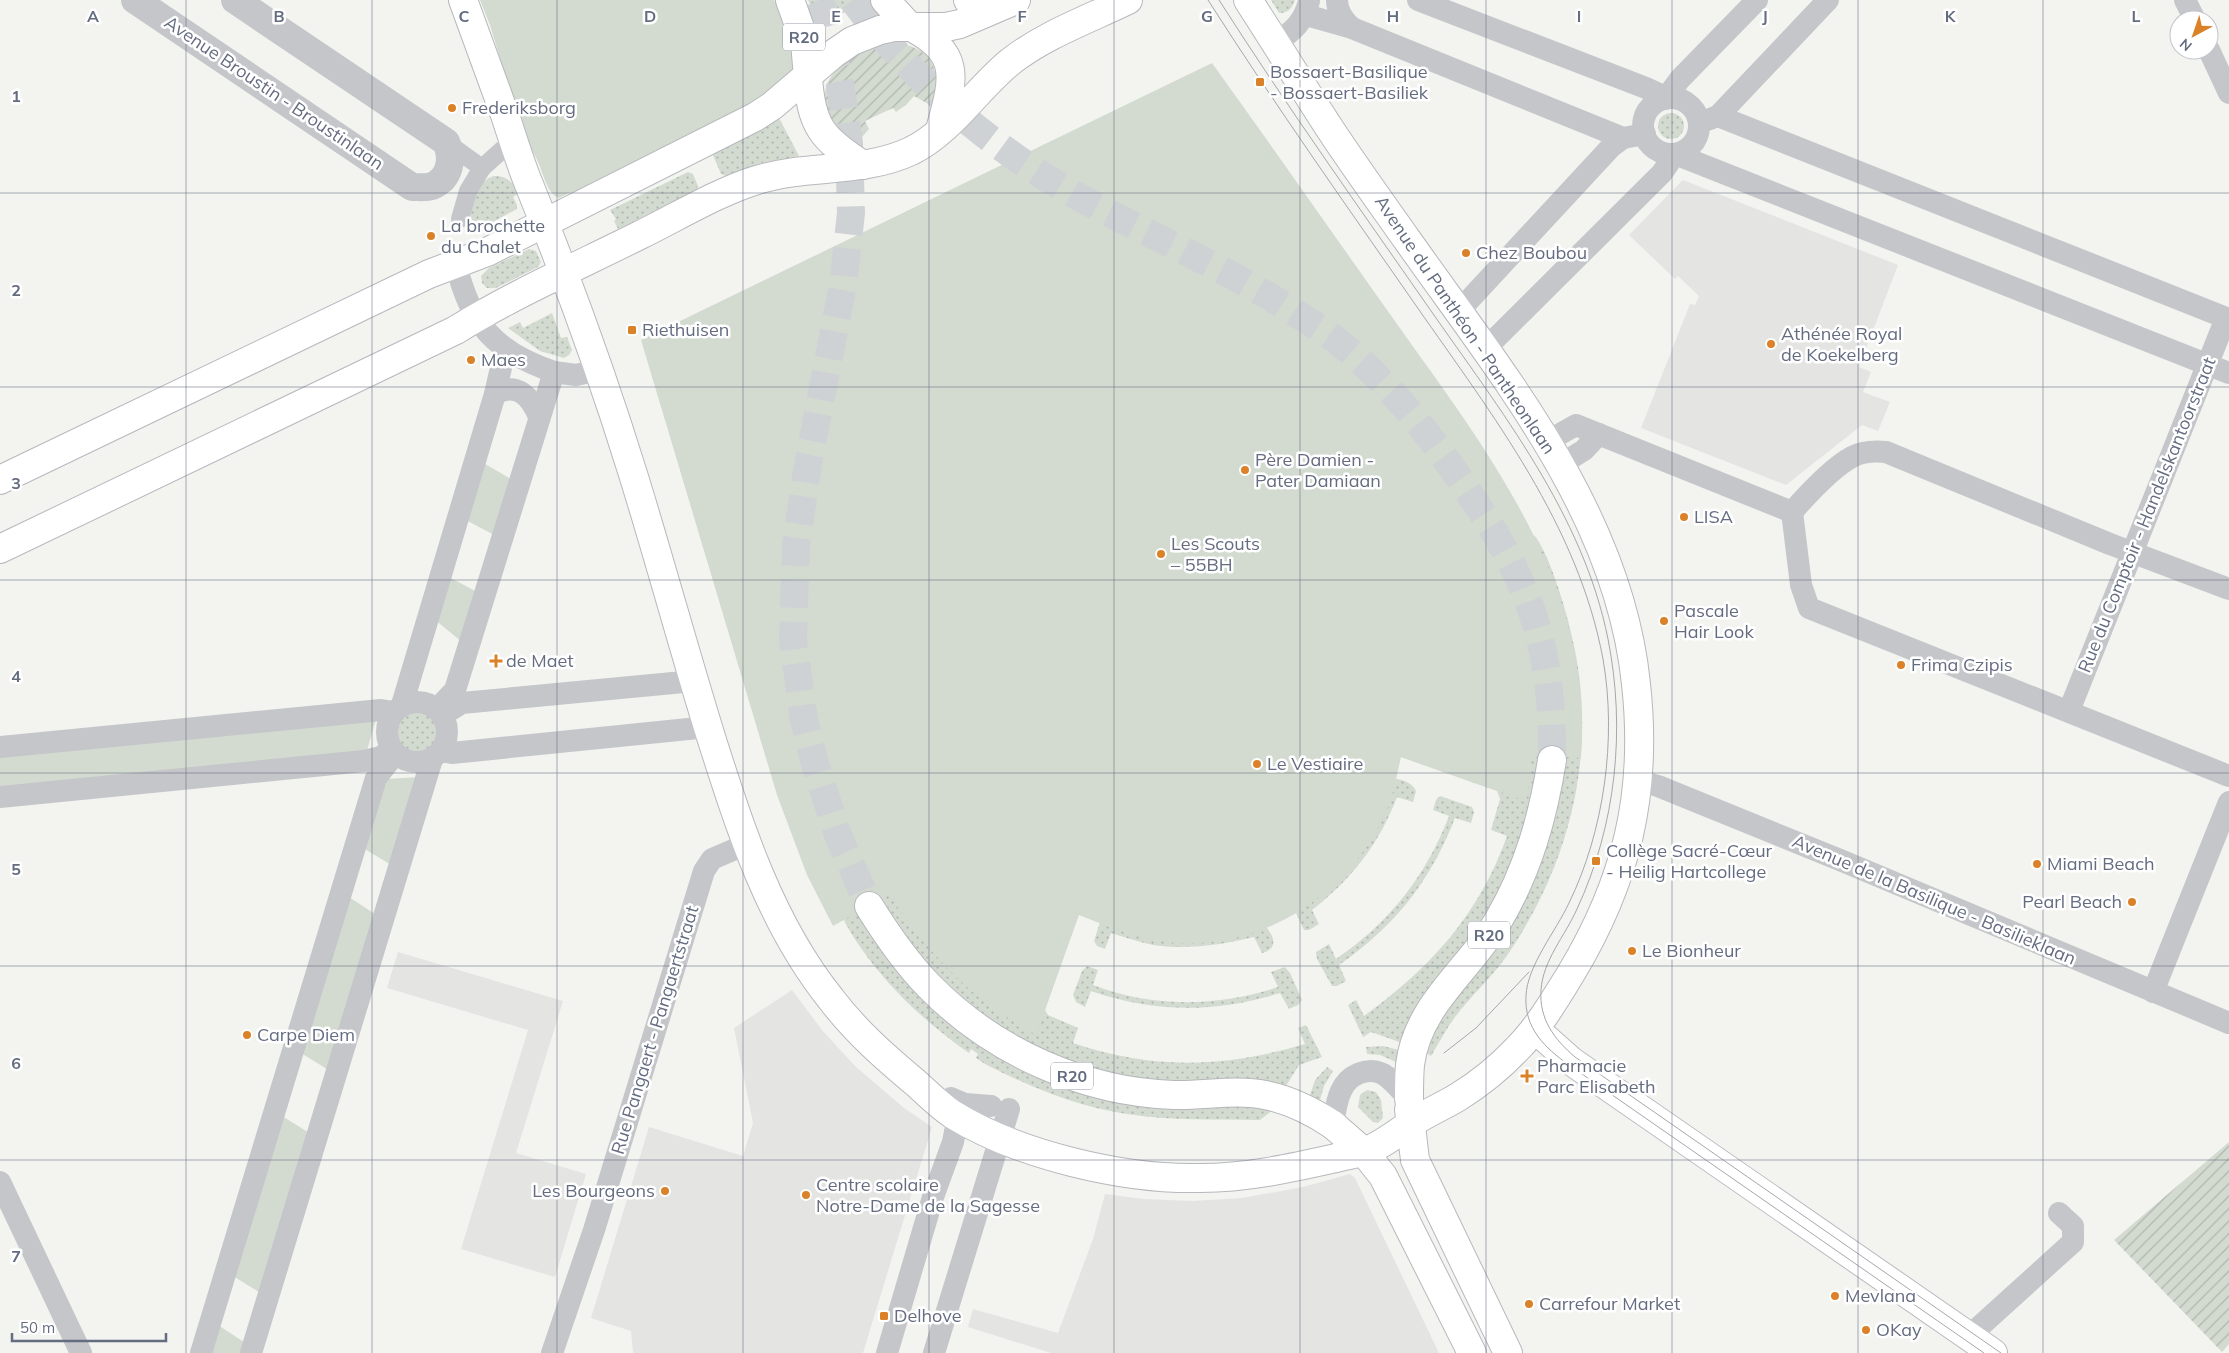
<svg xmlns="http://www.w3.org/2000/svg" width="2229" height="1353" viewBox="0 0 2229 1353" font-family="Mulish,sans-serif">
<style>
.built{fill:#e4e4e3}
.grass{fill:url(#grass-dots)}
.park{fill:#d3dbd1}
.garden{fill:url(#garden-furrows)}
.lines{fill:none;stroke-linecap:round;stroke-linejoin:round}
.trunk-tunnel{stroke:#cfd2d4;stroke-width:28;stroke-dasharray:28 14;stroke-linecap:butt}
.secondary-casing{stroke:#b8bac0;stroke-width:30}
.primary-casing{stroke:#b7b8bd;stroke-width:30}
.trunk-casing{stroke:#b6b7bb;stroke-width:30}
.pedestrian{stroke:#c4c6ca;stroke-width:18}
.minor{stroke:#c4c6ca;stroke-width:22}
.tertiary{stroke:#c4c6ca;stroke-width:28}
.secondary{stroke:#fff;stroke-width:28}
.primary{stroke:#fff;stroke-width:28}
.trunk{stroke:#fff;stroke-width:28}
.tram{stroke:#a4a7ae;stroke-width:1}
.grid{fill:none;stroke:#646c80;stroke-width:1;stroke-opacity:0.55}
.poi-dot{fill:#db8229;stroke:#fff;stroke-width:2}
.labels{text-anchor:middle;stroke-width:5;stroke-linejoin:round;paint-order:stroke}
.shield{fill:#fff;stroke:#9298a6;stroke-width:1}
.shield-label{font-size:16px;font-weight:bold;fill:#646c80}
.poi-label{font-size:18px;fill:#646c80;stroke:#fff;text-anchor:start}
.street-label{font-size:18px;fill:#646c80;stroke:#fff}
.grid-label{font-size:16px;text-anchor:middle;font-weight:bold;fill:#646c80;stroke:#fff;stroke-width:5;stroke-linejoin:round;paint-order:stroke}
</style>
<defs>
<pattern id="grass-dots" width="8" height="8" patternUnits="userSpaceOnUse" patternTransform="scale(1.25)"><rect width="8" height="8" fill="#d3dbd1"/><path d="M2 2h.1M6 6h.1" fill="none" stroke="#afb6af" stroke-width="1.8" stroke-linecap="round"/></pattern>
<pattern id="garden-furrows" width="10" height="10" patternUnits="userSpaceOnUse" patternTransform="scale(1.25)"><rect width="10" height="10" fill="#d3dbd1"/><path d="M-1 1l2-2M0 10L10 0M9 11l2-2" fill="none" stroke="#afb6af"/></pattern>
</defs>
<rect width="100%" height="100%" fill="#f3f4f0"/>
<g class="built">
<polygon points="1683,180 1898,265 1859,367 1871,372 1863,392 1890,402 1878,431 1862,425 1786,485 1641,428 1690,304 1695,305 1699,296 1678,276 1675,279 1629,235"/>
<polygon points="398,952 563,1001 516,1153 586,1174 555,1277 461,1249 528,1030 387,988"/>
<polygon points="792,990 822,1030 855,1066 904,1108 932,1127 863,1353 633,1353 631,1331 591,1318 649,1127 743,1156 753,1123 734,1028"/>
<polygon points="1350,1174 1355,1178 1439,1353 1051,1353 968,1327 973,1309 1058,1333 1093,1239 1105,1194 1143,1199 1193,1201 1242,1198 1303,1187"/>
</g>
<g class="grass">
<polygon points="808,0 866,0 867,2 819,24"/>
<path d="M1271,0H1295C1292,8 1289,13 1279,13Z"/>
<circle cx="1671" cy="126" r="13"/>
<polygon points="778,116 799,156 761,163 726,176 721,174 712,153"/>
<polygon points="688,172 693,174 698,186 696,191 618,229 614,221 616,219 610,210"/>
<path d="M494,176C508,176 512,182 519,193L513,197L517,205V209L487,225L481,220L469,225C472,208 475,181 494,176Z"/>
<polygon points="529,249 536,251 541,262 538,267 496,288 487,288 482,283 481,276 489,268"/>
<polygon points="552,313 561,338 567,337 572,350 569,355 564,358 540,351 508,328 520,322 523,328"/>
<path d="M1534,535C1549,552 1567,613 1572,637C1599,749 1571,863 1506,957C1491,978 1471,996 1455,1017C1446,1029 1439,1043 1431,1056L1426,1053L1441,1013L1477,968L1538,789L1501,895L1405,1044L1371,1032L1363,1037L1348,1005L1356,1000L1364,1016C1430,968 1479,915 1507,836L1491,830L1500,799L1497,791L1398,756Z"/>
<circle cx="417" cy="732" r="20"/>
<path d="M1391,778C1401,779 1412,782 1416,791L1413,802L1397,797C1379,844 1352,879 1312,910L1319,924L1309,930H1304L1295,911Z"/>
<path d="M1440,796L1472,807L1474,812L1471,823L1455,818C1430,882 1395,926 1339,965L1346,981L1337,986H1332L1317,959L1316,952L1329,944L1336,959C1389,923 1426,876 1449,816L1433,810L1436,800Z"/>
<path d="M826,874L1081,907L1045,1010L1048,1015L1078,1028L1073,1043C1153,1070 1224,1068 1305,1044L1298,1028L1306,1025L1322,1057L1299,1065L1286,1086C1273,1083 1258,1078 1245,1078C1239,1079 1233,1081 1226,1081C1206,1083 1183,1083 1162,1082C1069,1076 977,1024 918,952C905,935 894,917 882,899L860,911L988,1047L1239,1105L1273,1110L1260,1120C1216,1119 1171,1121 1127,1114C1077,1107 1030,1087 985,1064L976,1058L978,1054L971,1049L969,1053C916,1016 865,966 837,907C832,897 830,885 826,874Z"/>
<path d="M1100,922L1266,927C1275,937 1278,949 1262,953L1254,937C1221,945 1187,950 1153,945C1139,942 1125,937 1111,933L1105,949L1097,946L1094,941Z"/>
<path d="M1087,966L1098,970L1093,985C1152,1008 1218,1007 1278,987L1271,972L1285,967L1290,973L1302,1000L1298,1005L1289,1009L1280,993C1217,1013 1153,1013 1091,991L1085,1007L1076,1002L1073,995L1082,971Z"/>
<polygon points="1383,1046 1399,1050 1396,1062 1380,1055 1367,1054 1366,1047"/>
<polygon points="1327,1067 1333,1071 1324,1086 1320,1100 1310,1095 1315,1080"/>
<polygon points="1367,1090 1376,1092 1381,1100 1383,1118 1378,1123 1373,1122 1358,1107 1360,1095"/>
</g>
<g class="park">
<path d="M480,0H774C783,20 804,57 788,78C782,85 772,92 765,98L572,194L571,192L559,198C542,192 544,159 526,145L490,25Z"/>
<path d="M1212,63C1271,145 1329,228 1387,310C1484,447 1594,581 1581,758L1530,755L1528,792L1526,801L1401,757C1396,778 1393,799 1383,819C1342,901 1252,956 1158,941C1130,936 1104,925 1079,915L1036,1035C1021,1025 1005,1017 990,1006C949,975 918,937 889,895L833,926L807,875L777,795L641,340Z"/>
<polygon points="482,462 511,479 494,535 464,519"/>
<polygon points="447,576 477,592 462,642 434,619"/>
<polygon points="376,719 366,754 0,790 0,756"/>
<polygon points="420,777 393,866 363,848 385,779"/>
<polygon points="349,897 378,916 330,1071 301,1053"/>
<polygon points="282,1116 311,1134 262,1294 233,1276"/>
<polygon points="218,1325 247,1344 244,1353 210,1353"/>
</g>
<g class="garden">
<path d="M891,43C928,43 947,71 930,105L914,96L906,105L896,112L893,108L865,121L869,129L860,139C845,135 834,129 828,115C812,74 856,49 891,43Z"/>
<polygon points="2229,1142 2229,1344 2222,1352 2114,1240"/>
</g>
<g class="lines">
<g class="trunk-tunnel">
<polyline points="819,0 824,11 840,83 849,143 851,213 843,285 808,464 796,545 793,640 804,720 815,764 838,835 869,906"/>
<path d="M853,0C913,81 990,147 1077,196C1149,236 1225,267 1294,312C1307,321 1322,329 1335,339C1391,384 1434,439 1473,499C1533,588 1553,652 1552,760"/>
</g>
<g class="secondary-casing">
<polyline id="secondary" points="1535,1029 1571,1061 1993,1353"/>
</g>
<g class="primary-casing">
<g id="primary">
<path d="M463,0C477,38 491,76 505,115C513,139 520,163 530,187C568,281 603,377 633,474C660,561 684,650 711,737C740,828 770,923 831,999C856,1032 886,1058 917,1084C929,1095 939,1105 952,1114C1018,1155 1124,1180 1201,1178C1247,1178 1291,1168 1336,1158C1342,1156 1361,1153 1366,1151C1385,1144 1400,1130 1418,1119C1431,1111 1445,1105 1458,1097C1479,1084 1500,1067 1517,1049C1538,1028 1554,1001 1570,975C1627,881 1648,793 1636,684C1619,514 1503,376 1408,241C1382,204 1355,167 1330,129C1302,86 1276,43 1248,0"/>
<path d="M909,26C964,53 953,81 940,130"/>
<path d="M808,77C811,126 822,139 863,165"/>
<polyline points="0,480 429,274 487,252 755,117 772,106 833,54 852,41 880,30 894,27 946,27 960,24 1016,0"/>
<path d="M0,549L456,330C514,294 578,266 640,235C675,218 720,191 757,180C807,164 862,174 911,151C951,131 976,90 1010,62C1044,35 1089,19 1128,0"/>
<polyline points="1409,1109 1415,1160 1508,1353"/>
<polyline points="1333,1125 1364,1152 1383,1176 1472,1353"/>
</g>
</g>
<g class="trunk-casing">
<g id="trunk">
<polyline points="790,0 805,42 808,77"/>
<polyline points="885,0 909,26"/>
<polyline points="968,0 970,0"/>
<path d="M869,906C887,935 906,963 930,987C994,1052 1084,1092 1174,1095C1203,1096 1236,1089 1265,1095C1290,1100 1312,1111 1333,1125"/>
<path d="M1409,1099C1409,1088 1409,1076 1410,1065C1417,1005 1470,969 1498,921C1528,870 1543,817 1552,760"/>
</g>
</g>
<g class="pedestrian">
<polyline points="446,142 482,168 502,150 514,143"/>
<polyline points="460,219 468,191 482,168"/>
</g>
<g class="minor">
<path d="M1337,0C1337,12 1343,20 1352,28"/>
<polyline points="1418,0 1646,88 1661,95 1665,99 1680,79 1757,0"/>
<polyline points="2185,0 2195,20"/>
<polyline points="1306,15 1352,28 1623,138 1645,134"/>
<path d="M1276,43C1293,31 1304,22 1309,1"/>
<polyline points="2209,50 2229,93"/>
<circle cx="1671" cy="126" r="28"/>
<polyline points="1718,116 1828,0"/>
<polyline points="1699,123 1718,116 2229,319"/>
<path d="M456,264C470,324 495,352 554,372"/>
<polyline points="1458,312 1611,147 1623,138"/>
<polyline points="1485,349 1662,173 1675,154 2229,373"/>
<path d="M495,394C517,381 531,397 539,417"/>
<polyline points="1546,442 1576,425 1792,512"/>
<polyline points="1560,465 1584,450 1599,434"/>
<polyline points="1792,512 1801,585 1809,608 2229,776"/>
<path d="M1792,512C1807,495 1833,467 1852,457C1863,451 1875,451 1886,452L2110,544L2229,589"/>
<circle cx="417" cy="732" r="30"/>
<polyline points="402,705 495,394 505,350"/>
<polyline points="437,709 455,690 554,372 576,375 599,370"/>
<polyline points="2069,711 2226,318"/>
<polyline points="442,715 462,703 694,681"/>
<polyline points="0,747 381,710 393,712"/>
<polyline points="441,751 452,753 708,727"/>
<polyline points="1637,780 1658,786 1840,860 2229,1023"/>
<polyline points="0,797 364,761 381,757 391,749"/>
<polyline points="2153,992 2229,802"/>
<polyline points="951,1098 965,1104 991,1106"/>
<path d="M1333,1125C1335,1114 1336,1101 1341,1091C1348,1075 1367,1066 1383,1074C1393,1080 1401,1091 1409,1099"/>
<polyline points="0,1182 81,1353"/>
<polyline points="1971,1338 1978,1328 2073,1242 2073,1226 2059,1213"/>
<polyline points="201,1353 376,778 395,754"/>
<polyline points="251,1353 432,759"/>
<polyline points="552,1353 594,1230 704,871 712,859 747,844"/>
<polyline points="887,1353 933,1197 953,1142 960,1106 965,1104"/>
<polyline points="934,1353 1009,1109"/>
</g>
<path class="tertiary" d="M135,0L412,187C419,187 426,188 432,186C450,179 454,158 446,142L235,0"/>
<use href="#secondary" class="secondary"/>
<use href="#primary" class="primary"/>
<use href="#trunk" class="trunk"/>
<g class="tram">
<path d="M1208,0C1275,105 1346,205 1417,307C1493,416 1578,525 1603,659C1617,739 1604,831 1569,903C1556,931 1527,966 1526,996C1524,1028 1545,1048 1569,1065L1984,1353"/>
<path d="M1219,0C1286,105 1358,206 1429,308C1500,410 1583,514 1608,639C1626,730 1616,825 1577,909C1565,936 1543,960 1541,990C1539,1019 1554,1039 1575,1057L2001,1353"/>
<polyline points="1444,1053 1476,1028 1529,972"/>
</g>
</g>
<path class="grid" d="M186,0V1353M372,0V1353M557,0V1353M743,0V1353M929,0V1353M1114,0V1353M1300,0V1353M1486,0V1353M1672,0V1353M1858,0V1353M2043,0V1353M0,193H2229M0,387H2229M0,580H2229M0,773H2229M0,966H2229M0,1160H2229"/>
<g class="poi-dot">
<rect x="1255" y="77" width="10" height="10" rx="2.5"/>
<circle cx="452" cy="108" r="5"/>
<circle cx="431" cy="236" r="5"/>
<circle cx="1466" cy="253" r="5"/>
<rect x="627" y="325" width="10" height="10" rx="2.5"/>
<circle cx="1771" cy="344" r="5"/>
<circle cx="471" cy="360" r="5"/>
<circle cx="1245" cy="470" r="5"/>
<circle cx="1684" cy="517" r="5"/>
<circle cx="1161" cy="554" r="5"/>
<circle cx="1664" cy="621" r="5"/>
<path d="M493.5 653.5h5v5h5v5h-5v5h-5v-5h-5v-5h5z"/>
<circle cx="1901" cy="665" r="5"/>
<circle cx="1257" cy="764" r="5"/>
<rect x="1591" y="856" width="10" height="10" rx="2.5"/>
<circle cx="2037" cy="864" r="5"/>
<circle cx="2132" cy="902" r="5"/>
<circle cx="1632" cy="951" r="5"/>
<circle cx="247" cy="1035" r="5"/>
<path d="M1524.5 1068.5h5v5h5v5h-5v5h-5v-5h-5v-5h5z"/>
<circle cx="665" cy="1191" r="5"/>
<circle cx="806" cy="1195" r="5"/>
<circle cx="1835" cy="1296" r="5"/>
<circle cx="1529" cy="1304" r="5"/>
<rect x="879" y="1311" width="10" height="10" rx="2.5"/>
<circle cx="1866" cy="1330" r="5"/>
</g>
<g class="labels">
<g class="shield">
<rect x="783" y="23.5" width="42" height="27" rx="4"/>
<rect x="1468" y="921.5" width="42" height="27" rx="4"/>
<rect x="1051" y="1062.5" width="42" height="27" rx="4"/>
</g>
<g class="shield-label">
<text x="804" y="43">R20</text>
<text x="1489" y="941">R20</text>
<text x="1072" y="1082">R20</text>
</g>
<g class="poi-label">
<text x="1270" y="78">Bossaert-Basilique<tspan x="1270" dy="21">- Bossaert-Basiliek</tspan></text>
<text x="462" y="114">Frederiksborg</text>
<text x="441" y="232">La brochette<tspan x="441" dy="21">du Chalet</tspan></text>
<text x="1476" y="259">Chez Boubou</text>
<text x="642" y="336">Riethuisen</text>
<text x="1781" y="340">Athénée Royal<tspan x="1781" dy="21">de Koekelberg</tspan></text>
<text x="481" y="366">Maes</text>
<text x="1255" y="466">Père Damien -<tspan x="1255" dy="21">Pater Damiaan</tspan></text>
<text x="1694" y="523">LISA</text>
<text x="1171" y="550">Les Scouts<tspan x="1171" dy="21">– 55BH</tspan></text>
<text x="1674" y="617">Pascale<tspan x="1674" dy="21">Hair Look</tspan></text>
<text x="506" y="667">de Maet</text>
<text x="1911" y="671">Frima Czipis</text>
<text x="1267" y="770">Le Vestiaire</text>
<text x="1606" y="857">Collège Sacré-Cœur<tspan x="1606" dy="21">- Heilig Hartcollege</tspan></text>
<text x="2047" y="870">Miami Beach</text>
<text x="2122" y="908" text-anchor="end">Pearl Beach</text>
<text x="1642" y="957">Le Bionheur</text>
<text x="257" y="1041">Carpe Diem</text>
<text x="1537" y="1072">Pharmacie<tspan x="1537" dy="21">Parc Elisabeth</tspan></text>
<text x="816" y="1191">Centre scolaire<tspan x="816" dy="21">Notre-Dame de la Sagesse</tspan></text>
<text x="655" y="1197" text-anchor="end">Les Bourgeons</text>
<text x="1845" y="1302">Mevlana</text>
<text x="1539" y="1310">Carrefour Market</text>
<text x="894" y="1322">Delhove</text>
<text x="1876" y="1336">OKay</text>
</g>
<g class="street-label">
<text transform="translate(274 93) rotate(34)" y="6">Avenue Broustin - Broustinlaan</text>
<text transform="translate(1465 325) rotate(56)" y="6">Avenue du Panthéon - Pantheonlaan</text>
<text transform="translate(2147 515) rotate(-68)" y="6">Rue du Comptoir - Handelskantoorstraat</text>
<text transform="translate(1934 900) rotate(23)" y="6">Avenue de la Basilique - Basilieklaan</text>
<text transform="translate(655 1030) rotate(-73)" y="6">Rue Pangaert - Pangaertstraat</text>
</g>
</g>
<g class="grid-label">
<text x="93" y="22">A</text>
<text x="279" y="22">B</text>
<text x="464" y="22">C</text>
<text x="650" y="22">D</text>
<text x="836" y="22">E</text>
<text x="1022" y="22">F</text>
<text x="1207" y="22">G</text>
<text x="1393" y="22">H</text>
<text x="1579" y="22">I</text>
<text x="1765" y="22">J</text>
<text x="1950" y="22">K</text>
<text x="2136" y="22">L</text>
<text x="16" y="102">1</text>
<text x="16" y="296">2</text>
<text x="16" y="489">3</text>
<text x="16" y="682">4</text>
<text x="16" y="875">5</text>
<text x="16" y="1069">6</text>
<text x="16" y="1262">7</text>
</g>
<g transform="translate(2194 35) rotate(220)"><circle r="24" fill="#ffffff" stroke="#c1c4cc"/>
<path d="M0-4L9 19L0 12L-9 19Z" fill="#db8229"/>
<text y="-8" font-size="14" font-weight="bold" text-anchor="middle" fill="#646c80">N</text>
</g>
<path d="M12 1333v8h154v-8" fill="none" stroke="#646c80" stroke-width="2.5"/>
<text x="20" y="1333" font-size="15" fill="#646c80" stroke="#ffffff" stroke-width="4" paint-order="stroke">50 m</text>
</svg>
